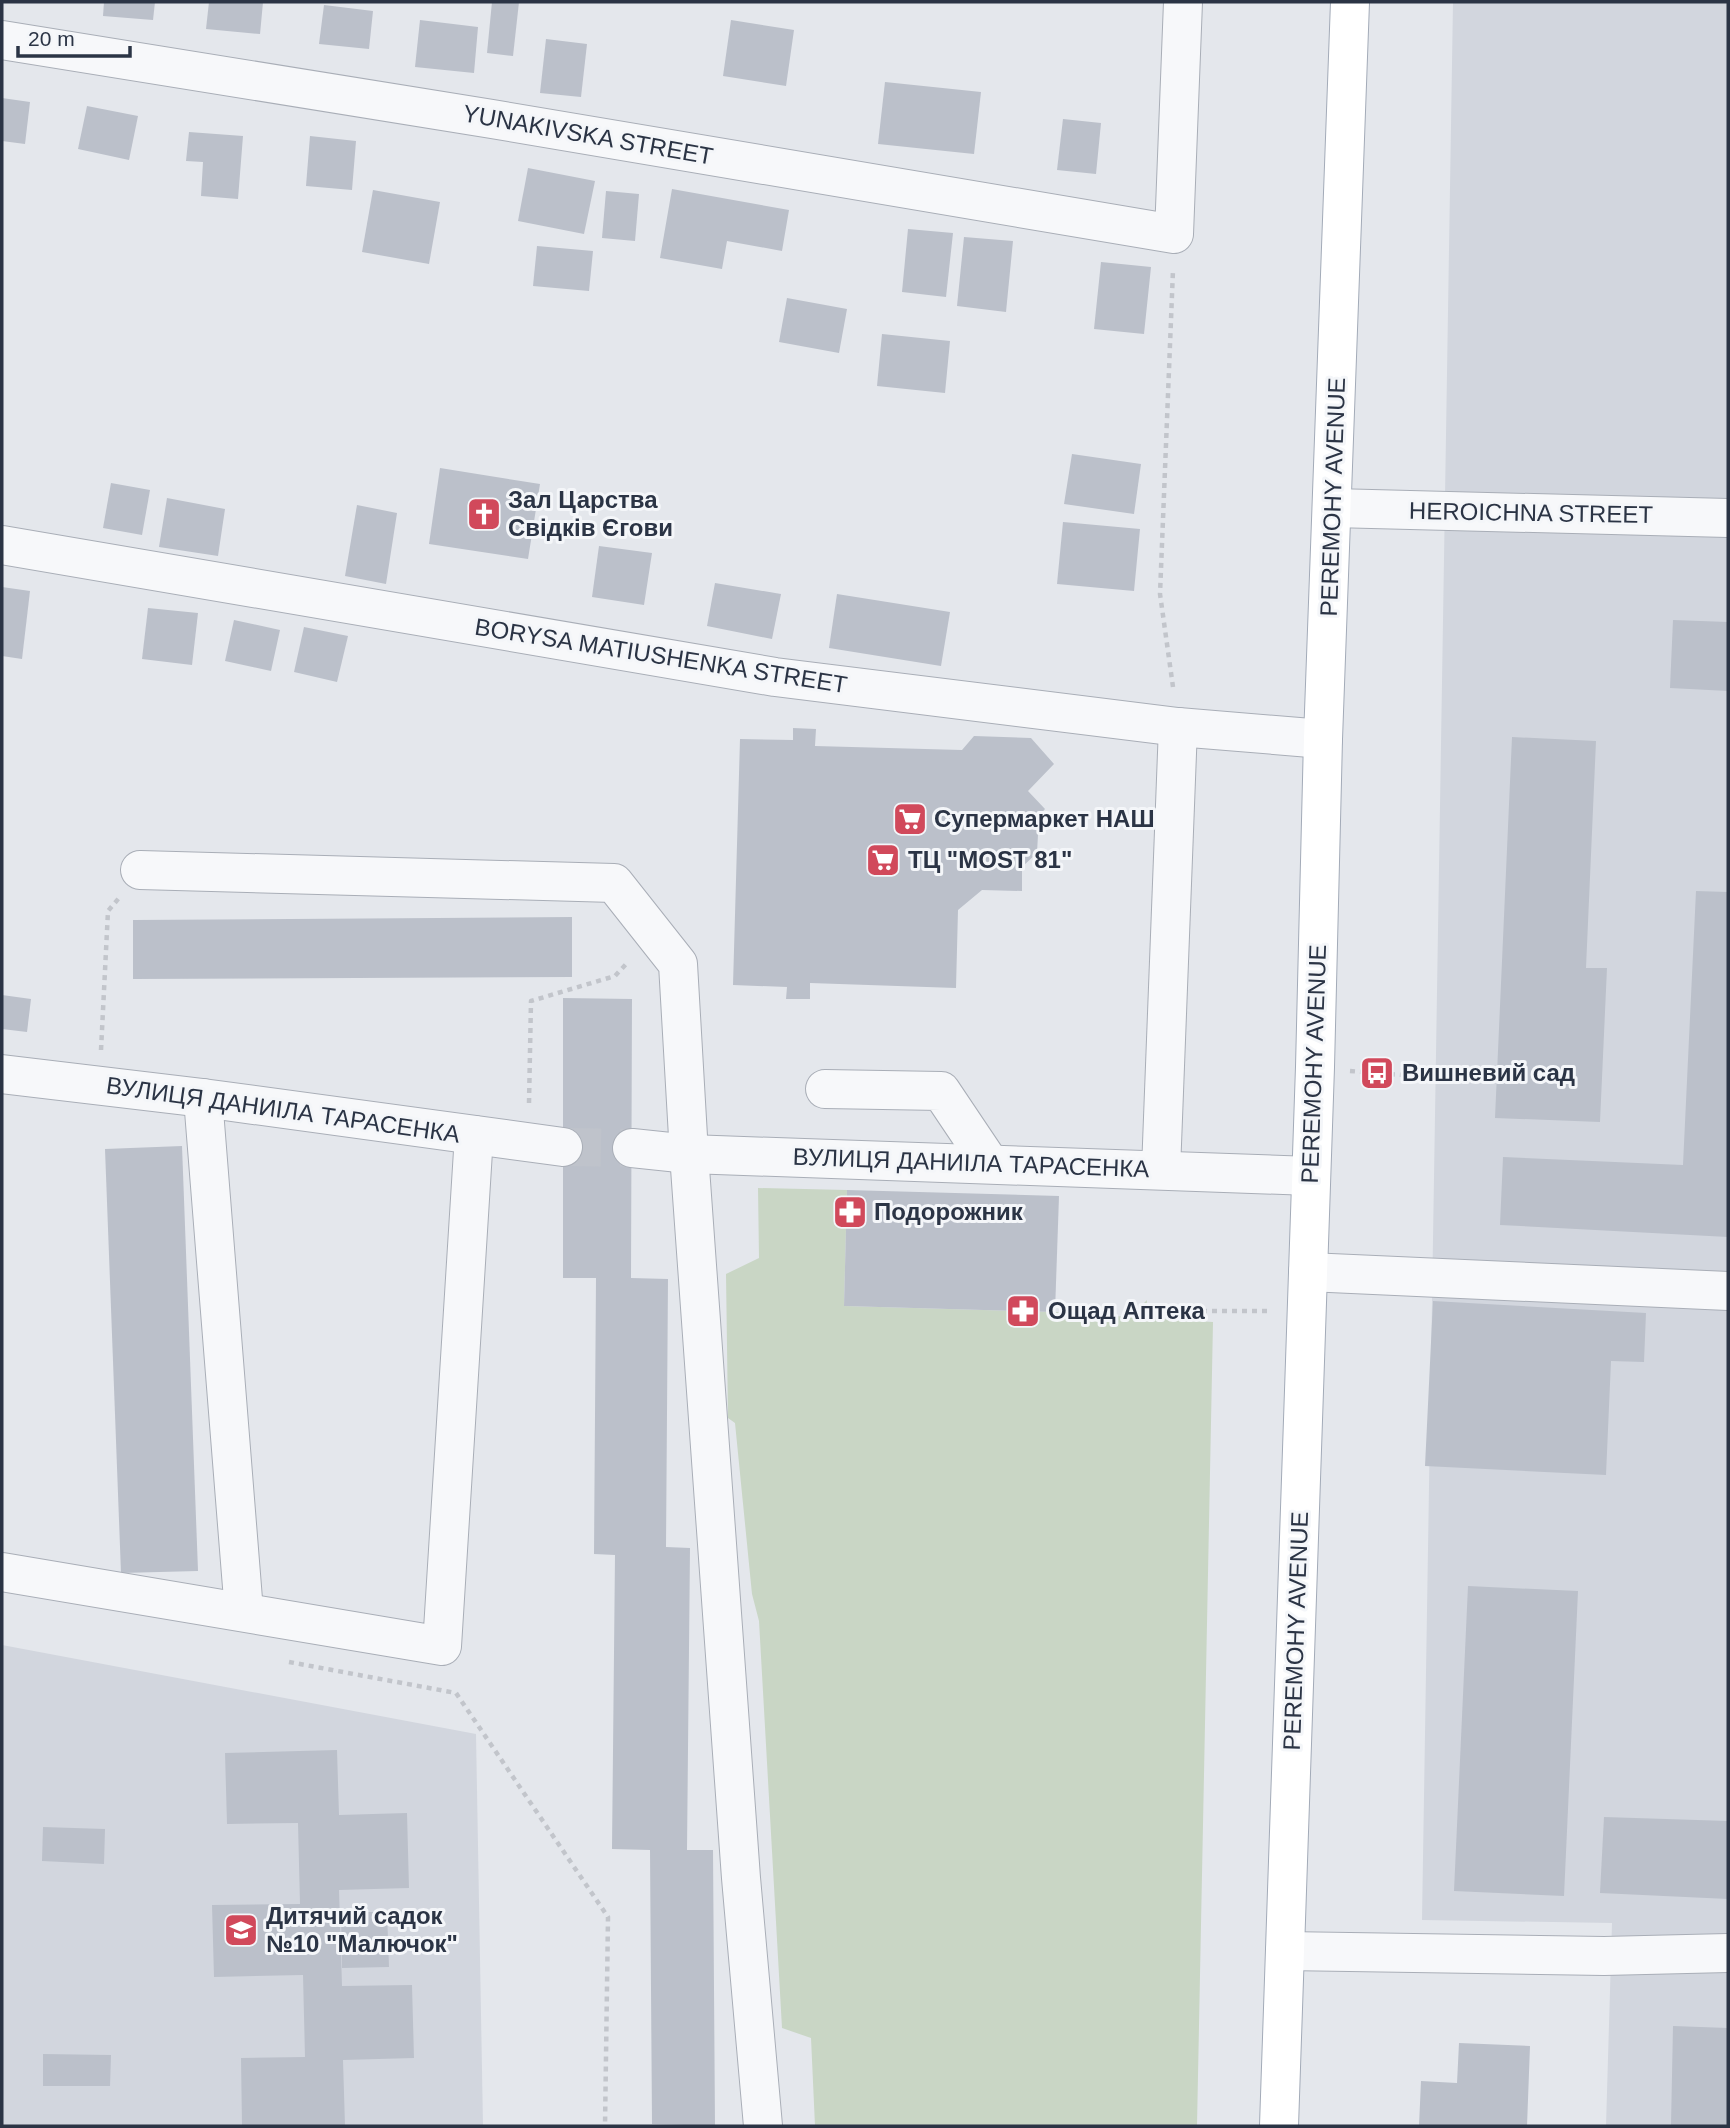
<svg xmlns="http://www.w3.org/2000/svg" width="1730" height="2128" viewBox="0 0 1730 2128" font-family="Helvetica,sans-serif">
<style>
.built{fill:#d2d6de}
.green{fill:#c9d6c5}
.building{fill:#bbc0ca}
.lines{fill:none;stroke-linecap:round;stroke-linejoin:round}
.minor-tunnel{stroke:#bfc3cb;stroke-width:38;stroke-dasharray:38 19;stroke-linecap:butt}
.minor-casing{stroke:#a9aeb7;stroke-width:40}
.major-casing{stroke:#a3abb8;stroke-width:40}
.path{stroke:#c2c5cb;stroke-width:4.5;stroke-dasharray:5 5;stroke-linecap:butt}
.minor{stroke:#f7f8fa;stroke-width:38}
.major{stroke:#fff;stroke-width:38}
.labels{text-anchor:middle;stroke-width:6;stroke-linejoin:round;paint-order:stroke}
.street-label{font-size:24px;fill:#2b3445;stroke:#f4f6f9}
.poi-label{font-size:24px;font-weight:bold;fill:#2b3445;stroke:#f4f6f9;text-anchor:start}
</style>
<rect width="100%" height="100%" fill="#e4e7ec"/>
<g class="built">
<polygon points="1453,2 1728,2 1728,2126 1606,2126 1612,1923 1422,1920"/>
<polygon points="2,1645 476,1734 483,2126 2,2126"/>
</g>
<polygon class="green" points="758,1188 847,1190 844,1306 1055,1312 1130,1317 1147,1300 1146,1318 1213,1322 1197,2126 815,2126 811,2038 782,2028 759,1621 752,1594 735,1423 728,1418 726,1274 759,1258"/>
<g class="building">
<polygon points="104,2 155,2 153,20 103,16"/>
<polygon points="209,2 263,2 260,34 206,29"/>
<polygon points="492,2 519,2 513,56 487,53"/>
<polygon points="324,5 373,11 369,49 319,44"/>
<polygon points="420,20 478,27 474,73 415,67"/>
<polygon points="731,20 794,30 786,86 723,76"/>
<polygon points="546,39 587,44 581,97 540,93"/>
<polygon points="885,82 981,92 974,154 878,144"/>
<polygon points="2,98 30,102 25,144 2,141"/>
<polygon points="87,106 138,116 129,160 78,149"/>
<polygon points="1063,119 1101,123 1096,174 1057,170"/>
<polygon points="189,132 243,136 238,199 201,196 203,162 186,161"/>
<polygon points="310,136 356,141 352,190 306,186"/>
<polygon points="528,168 595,181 584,234 518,221"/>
<polygon points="672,189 789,210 782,251 727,241 722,269 660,258"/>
<polygon points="373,190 440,202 429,264 362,252"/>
<polygon points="606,191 639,194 635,241 602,238"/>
<polygon points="908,229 953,233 946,297 902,292"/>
<polygon points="964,237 1013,241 1006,312 957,306"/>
<polygon points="537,246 593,251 589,291 533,286"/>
<polygon points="1101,262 1151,267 1144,334 1094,329"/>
<polygon points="787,298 847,309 839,353 779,342"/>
<polygon points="882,334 950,341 945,393 877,386"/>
<polygon points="1072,454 1141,464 1134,514 1064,504"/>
<polygon points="440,468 540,484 528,559 429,544"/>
<polygon points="111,483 150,490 142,535 103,528"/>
<polygon points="167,498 225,509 218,556 159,547"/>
<polygon points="357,505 397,513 386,584 345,576"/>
<polygon points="1063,522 1140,529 1134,591 1057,584"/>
<polygon points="599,546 652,553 644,605 592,597"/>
<polygon points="715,583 781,594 772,639 707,626"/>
<polygon points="2,587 30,591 22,659 2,656"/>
<polygon points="837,594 950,612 941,666 829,648"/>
<polygon points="148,608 198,613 192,665 142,659"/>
<polygon points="234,620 280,630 271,671 225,661"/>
<polygon points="1673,620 1728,622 1728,691 1670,688"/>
<polygon points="304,627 348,636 337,682 294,672"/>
<polygon points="793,728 816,729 815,746 962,750 974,736 1031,738 1054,764 1028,791 1045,809 1039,816 1037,853 1022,867 1022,891 982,890 958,910 956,988 810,983 810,999 786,999 787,987 733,985 740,739 793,740"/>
<polygon points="1512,737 1596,741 1586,968 1607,968 1600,1122 1495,1118"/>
<polygon points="1696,891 1728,892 1728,1237 1500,1225 1503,1157 1683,1165"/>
<polygon points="572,917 572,977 133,979 133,920"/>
<polygon points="2,995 31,999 27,1032 2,1029"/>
<polygon points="563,998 632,999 631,1278 668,1279 666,1547 690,1548 687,1850 713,1850 715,2126 652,2124 650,1850 612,1849 615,1555 594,1554 596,1278 563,1278"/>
<polygon points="182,1146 198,1571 121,1573 105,1149"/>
<polygon points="847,1190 1059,1196 1055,1312 844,1306"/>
<polygon points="1433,1301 1646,1313 1644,1362 1611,1361 1606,1475 1425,1466"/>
<polygon points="1468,1586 1578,1591 1564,1896 1454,1891"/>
<polygon points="337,1750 339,1815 407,1813 409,1888 339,1890 342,1986 412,1985 414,2058 343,2060 345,2126 242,2126 241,2058 305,2057 303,1975 214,1977 212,1905 300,1904 298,1823 227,1824 225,1753"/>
<polygon points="1604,1817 1728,1821 1728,1899 1600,1893"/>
<polygon points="43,1827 105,1829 104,1864 42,1861"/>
<polygon points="341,1912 387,1912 389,1967 342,1968"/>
<polygon points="1673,2026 1728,2028 1728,2126 1671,2126"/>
<polygon points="1459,2043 1530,2046 1527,2126 1419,2126 1421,2081 1457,2083"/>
<polygon points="43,2054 111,2055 110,2086 43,2086"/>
</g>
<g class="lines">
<polyline class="minor-tunnel" points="563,1147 632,1148"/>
<g class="minor-casing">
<g id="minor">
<polyline points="2,40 492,119 1174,234 1183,2"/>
<polyline points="1333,508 1728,518"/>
<polyline points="2,545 775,677 1178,727 1323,739"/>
<polyline points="140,870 614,883 678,964 689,1154 741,1878 763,2126"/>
<polyline points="2,1074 203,1098 563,1147"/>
<polyline points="825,1089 941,1091 990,1164"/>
<polyline points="203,1098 244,1612"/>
<polyline points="632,1148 689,1154 1311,1176"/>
<polyline points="1161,1170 1178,727"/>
<polyline points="1308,1272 1728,1291"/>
<polyline points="2,1572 442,1646 474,1135"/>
<polyline points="1285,1951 1604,1956 1728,1953"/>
</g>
</g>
<g class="major-casing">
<polyline id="major" points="1279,2126 1315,1067 1323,739 1350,2"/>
</g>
<g class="path">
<polyline points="1173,687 1160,594 1173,270"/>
<polyline points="101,1050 108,911 119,898"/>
<polyline points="1350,1071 1403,1075"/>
<polyline points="529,1103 531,1001 615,976 628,962"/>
<polyline points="1172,1311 1269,1311"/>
<polyline points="289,1662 456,1693 608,1917 605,2126"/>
</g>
<use href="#minor" class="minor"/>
<use href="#major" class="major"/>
</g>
<defs>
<g id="church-square" transform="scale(1.75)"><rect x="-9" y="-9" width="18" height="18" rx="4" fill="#d1495b" stroke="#f4f6f9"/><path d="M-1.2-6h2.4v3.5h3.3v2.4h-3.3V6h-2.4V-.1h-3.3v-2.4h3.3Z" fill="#fff"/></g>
<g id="supermarket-square" transform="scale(1.75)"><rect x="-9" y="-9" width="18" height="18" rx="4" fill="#d1495b" stroke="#f4f6f9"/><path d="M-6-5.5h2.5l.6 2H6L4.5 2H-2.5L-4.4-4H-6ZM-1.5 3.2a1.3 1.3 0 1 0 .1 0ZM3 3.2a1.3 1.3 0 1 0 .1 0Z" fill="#fff"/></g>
<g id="bus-square" transform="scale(1.75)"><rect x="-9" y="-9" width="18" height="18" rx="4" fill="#d1495b" stroke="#f4f6f9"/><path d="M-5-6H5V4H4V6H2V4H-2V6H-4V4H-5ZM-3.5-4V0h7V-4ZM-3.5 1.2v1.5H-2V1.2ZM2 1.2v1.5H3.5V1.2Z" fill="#fff"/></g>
<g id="pharmacy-square" transform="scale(1.75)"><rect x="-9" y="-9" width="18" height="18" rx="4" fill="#d1495b" stroke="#f4f6f9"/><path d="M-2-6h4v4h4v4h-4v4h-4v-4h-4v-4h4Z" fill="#fff"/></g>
<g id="school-square" transform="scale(1.75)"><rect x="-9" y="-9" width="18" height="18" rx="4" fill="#d1495b" stroke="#f4f6f9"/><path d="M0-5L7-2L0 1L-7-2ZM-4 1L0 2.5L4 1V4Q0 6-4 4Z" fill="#fff"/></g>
</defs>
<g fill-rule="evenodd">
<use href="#church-square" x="484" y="514"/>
<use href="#supermarket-square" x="910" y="819"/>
<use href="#supermarket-square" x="883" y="860"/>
<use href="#bus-square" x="1377" y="1073"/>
<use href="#pharmacy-square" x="850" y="1212"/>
<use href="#pharmacy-square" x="1023" y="1311"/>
<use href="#school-square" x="241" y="1930"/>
</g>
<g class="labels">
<g class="street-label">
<text transform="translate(588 135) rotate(10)" y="8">YUNAKIVSKA STREET</text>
<text transform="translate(1333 497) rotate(-88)" y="8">PEREMOHY AVENUE</text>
<text transform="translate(1531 513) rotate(1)" y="8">HEROICHNA STREET</text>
<text transform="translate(661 656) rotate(9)" y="8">BORYSA MATIUSHENKA STREET</text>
<text transform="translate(1314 1064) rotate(-88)" y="8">PEREMOHY AVENUE</text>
<text transform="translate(283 1110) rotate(8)" y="8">ВУЛИЦЯ ДАНИІЛА ТАРАСЕНКА</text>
<text transform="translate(971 1163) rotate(2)" y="8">ВУЛИЦЯ ДАНИІЛА ТАРАСЕНКА</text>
<text transform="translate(1296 1631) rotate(-88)" y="8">PEREMOHY AVENUE</text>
</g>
<g class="poi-label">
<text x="508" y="508">Зал Царства<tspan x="508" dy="28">Свідків Єгови</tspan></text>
<text x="934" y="827">Супермаркет НАШ</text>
<text x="908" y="868">ТЦ "MOST 81"</text>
<text x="1402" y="1081">Вишневий сад</text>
<text x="874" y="1220">Подорожник</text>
<text x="1048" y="1319">Ощад Аптека</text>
<text x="266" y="1924">Дитячий садок<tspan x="266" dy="28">№10 "Малючок"</tspan></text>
</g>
</g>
<rect width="1730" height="2128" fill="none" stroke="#2b3445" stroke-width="7"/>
<path d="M18 46v10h112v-10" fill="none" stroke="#2b3445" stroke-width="3.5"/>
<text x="28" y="46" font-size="21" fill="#2b3445" stroke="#f4f6f9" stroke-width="5" paint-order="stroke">20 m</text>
</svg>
